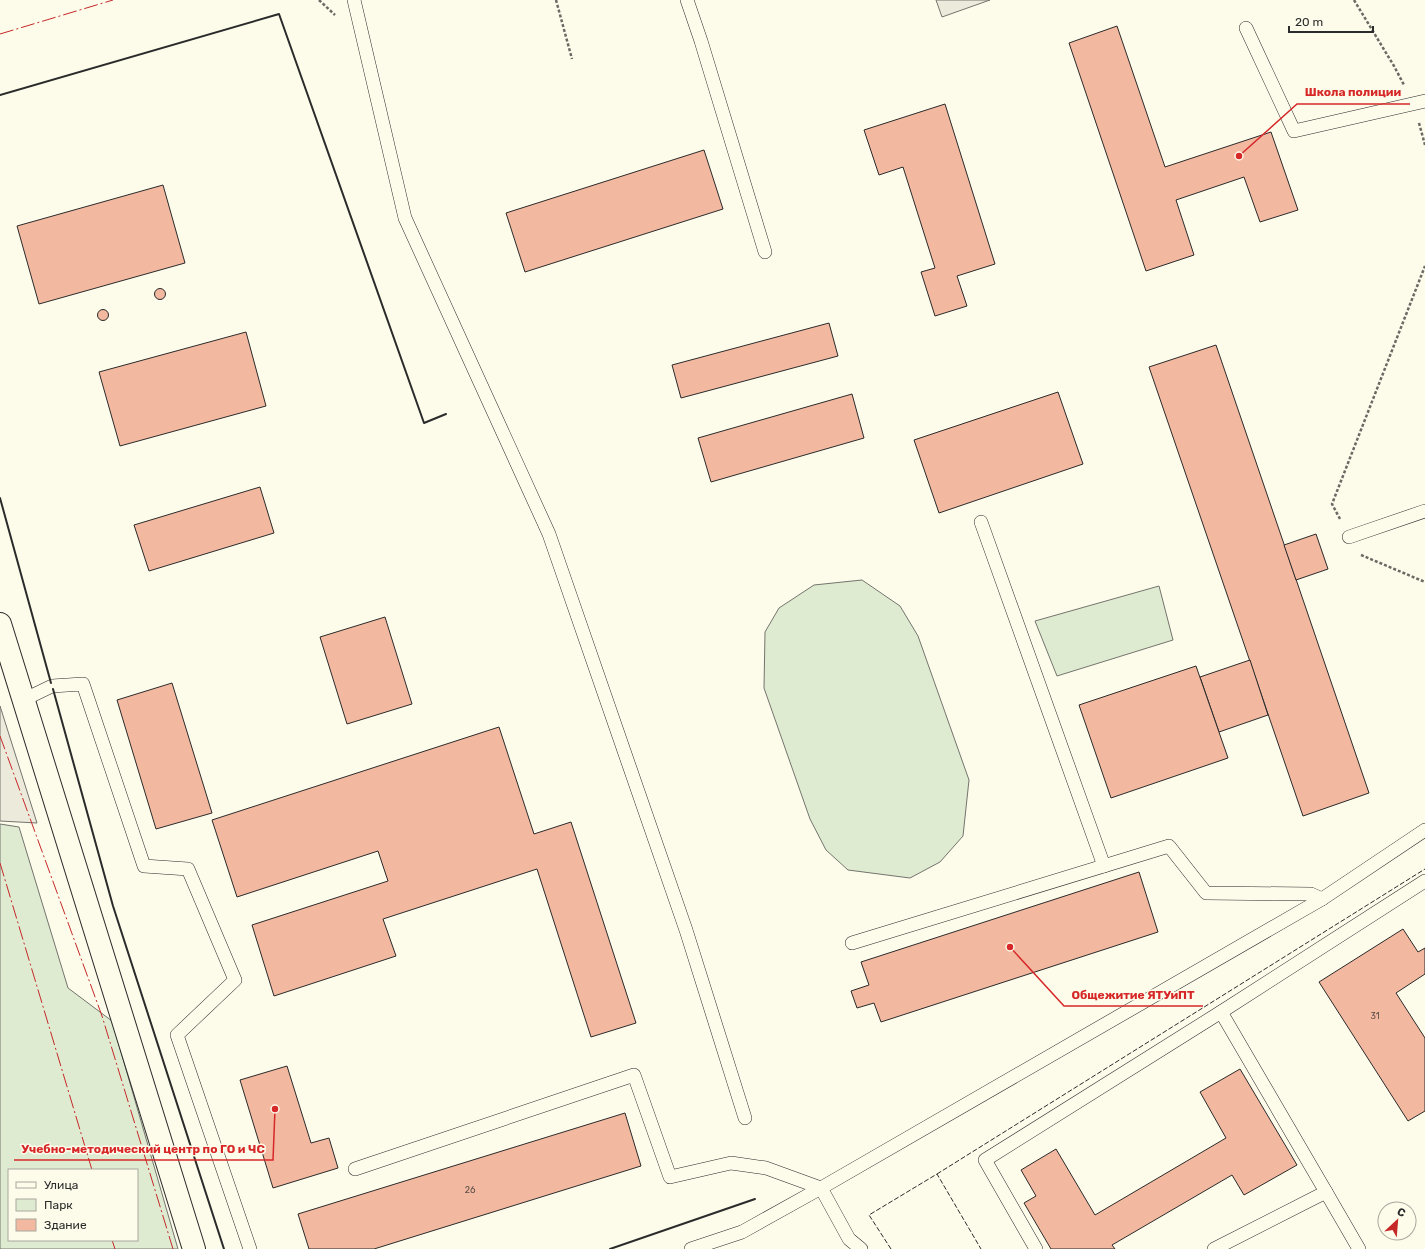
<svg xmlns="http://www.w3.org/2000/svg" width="1425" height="1249" viewBox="0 0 1425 1249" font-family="Rubik,sans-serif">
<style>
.green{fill:#deebd1;stroke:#74746e;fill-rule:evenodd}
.parking{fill:#eceadb;stroke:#74746e}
.building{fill:#f2b8a0;stroke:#2b2b2b}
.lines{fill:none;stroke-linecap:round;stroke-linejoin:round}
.service-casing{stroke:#2b2b2b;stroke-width:14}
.minor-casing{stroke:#2b2b2b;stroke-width:24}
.path{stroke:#6a6964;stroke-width:2.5;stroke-dasharray:3 2;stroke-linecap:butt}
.service{stroke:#fdfbea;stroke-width:13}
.minor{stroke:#fdfbea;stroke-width:22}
.fence{stroke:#2b2b2b;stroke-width:1;stroke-dasharray:5 2;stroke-linecap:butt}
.wall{stroke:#2b2b2b;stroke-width:2}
.power{stroke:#c62828;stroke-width:1;stroke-dasharray:14 3 2 3;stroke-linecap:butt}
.labels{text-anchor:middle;stroke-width:3;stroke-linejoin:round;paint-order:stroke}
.number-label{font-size:9px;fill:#5d4e48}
.leader{fill:none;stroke:#d62828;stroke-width:1.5}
.callout-dot{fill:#d62828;stroke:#fdfbea;stroke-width:1.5}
.callout-label{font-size:12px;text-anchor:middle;font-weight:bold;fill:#d62828;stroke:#fdfbea;stroke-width:3;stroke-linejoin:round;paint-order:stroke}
</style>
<rect width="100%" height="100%" fill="#fdfbea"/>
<g class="green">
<polygon points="862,580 900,606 918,636 969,780 963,836 940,862 910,878 848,870 826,850 810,819 764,688 765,632 779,608 814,585"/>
<polygon points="1159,586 1173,640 1057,676 1035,621"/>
<path d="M0,824L19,827L68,988L112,1021L178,1249H0ZM9,1170H137V1240H9Z"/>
</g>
<g class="parking">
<polygon points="936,0 990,0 942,17"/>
<polygon points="0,706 37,823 0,821"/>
</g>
<g class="building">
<polygon points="1117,26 1165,167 1271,132 1298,210 1260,222 1244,177 1176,200 1194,255 1146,271 1069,43"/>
<polygon points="945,104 995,264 957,276 967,306 935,316 921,272 935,268 903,167 879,175 864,130"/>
<polygon points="704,150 723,209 525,272 506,213"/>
<polygon points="163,185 185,263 39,304 17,226"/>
<circle cx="160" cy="294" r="5.5"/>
<circle cx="103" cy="315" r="5.5"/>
<polygon points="829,323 838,356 681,398 672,365"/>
<polygon points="246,332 266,406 120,446 99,372"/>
<polygon points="1216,345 1369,793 1303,816 1149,367"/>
<polygon points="1058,392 1083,464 939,513 914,440"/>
<polygon points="852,394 864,438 711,482 698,438"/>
<polygon points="260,487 274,533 149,571 134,525"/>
<polygon points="1316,534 1328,569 1296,580 1284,545"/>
<polygon points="385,617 412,704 347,724 320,637"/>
<polygon points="1250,660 1268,715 1219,732 1200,677"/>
<polygon points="1196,666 1228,758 1111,798 1079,705"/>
<polygon points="172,683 212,813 156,829 117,700"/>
<polygon points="499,727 534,834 571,822 636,1023 591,1037 537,869 383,919 396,956 274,996 252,925 388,881 378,851 237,897 212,820"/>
<polygon points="1139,872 1158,932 881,1022 874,1003 857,1008 851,991 869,985 861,962"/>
<polygon points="1403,929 1418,952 1425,948 1425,974 1396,993 1425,1038 1425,1111 1408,1121 1319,982"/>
<polygon points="287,1066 311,1143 329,1138 338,1168 273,1188 240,1080"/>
<polygon points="1240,1069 1297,1165 1244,1195 1232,1175 1112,1245 1115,1249 1051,1249 1024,1203 1036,1196 1021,1170 1056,1149 1095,1215 1226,1138 1200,1092"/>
<polygon points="625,1113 641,1166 374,1249 309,1249 298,1214"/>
</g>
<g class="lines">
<g class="service-casing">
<g id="service">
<polyline points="354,0 405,218 549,534 686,930 745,1118"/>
<polyline points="687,0 701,41 765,252"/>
<polyline points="1246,28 1294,131 1425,101"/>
<polyline points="981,522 1104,866"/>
<polyline points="1349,537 1425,511"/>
<polyline points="23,700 52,686 83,684 144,866 188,869 235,980 177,1035 250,1249"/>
<polyline points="852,943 1169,846 1206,893 1311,894 1322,899"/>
<polyline points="1221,1012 1326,1192"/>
<polyline points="355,1169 634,1075 670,1177 731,1163 766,1168 821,1188 849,1239 861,1249"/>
<polyline points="691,1249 742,1232 821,1188 1322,899 1425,830"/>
<polyline points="1036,1249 985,1160 1221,1012 1425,881"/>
<polyline points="1214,1249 1326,1192 1359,1249"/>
</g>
</g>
<g class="minor-casing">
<polyline id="minor" points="0,624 194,1249"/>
</g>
<g class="path">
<polyline points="319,0 335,15"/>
<polyline points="556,0 572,59"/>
<polyline points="1354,0 1394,66 1404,85"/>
<polyline points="1419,123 1425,145"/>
<polyline points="1340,519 1332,504 1425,266"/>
<polyline points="1361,555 1425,582"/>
</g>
<use href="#service" class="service"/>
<use href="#minor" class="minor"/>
<g class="fence">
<polyline points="937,1174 1425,869"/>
<polyline points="891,1249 869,1215 937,1174 981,1249"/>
</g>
<g class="wall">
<polyline points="0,95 279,14 424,423 446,414"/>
<polyline points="0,498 51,683"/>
<polyline points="53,689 113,906 224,1249"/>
<polyline points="610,1249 755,1199"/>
</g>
<g class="power">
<polyline points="0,34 113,0"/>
<polyline points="0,736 102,1016 173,1249"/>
<polyline points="0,863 92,1170"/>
<polyline points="112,1240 115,1249"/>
</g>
</g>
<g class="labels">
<g class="number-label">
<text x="1375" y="1019">31</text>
<text x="470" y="1193">26</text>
</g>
</g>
<path class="leader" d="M1239 156L1297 104H1410M1010 947L1064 1006H1203M275 1109L273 1160H14"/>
<g class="callout-dot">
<circle cx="1239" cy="156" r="4"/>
<circle cx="1010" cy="947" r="4"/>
<circle cx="275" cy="1109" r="4"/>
</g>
<g class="callout-label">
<text x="1353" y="96">Школа полиции</text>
<text x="1133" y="999">Общежитие ЯТУиПТ</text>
<text x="143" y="1153">Учебно-методический центр по ГО и ЧС</text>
</g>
<rect x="8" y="1169" width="130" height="72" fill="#fdfbea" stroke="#a9a89e"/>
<rect x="16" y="1182" width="20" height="6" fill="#fdfbea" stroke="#a9a89e"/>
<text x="44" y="1189" font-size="12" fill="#2b2b2b">Улица</text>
<rect x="16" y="1199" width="20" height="12" fill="#deebd1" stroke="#a9a89e"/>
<text x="44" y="1209" font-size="12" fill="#2b2b2b">Парк</text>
<rect x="16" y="1219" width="20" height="12" fill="#f2b8a0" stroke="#a9a89e"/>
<text x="44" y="1229" font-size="12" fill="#2b2b2b">Здание</text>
<g transform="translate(1397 1221) rotate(26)"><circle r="19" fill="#fdfbea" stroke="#a9a89e"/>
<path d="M0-3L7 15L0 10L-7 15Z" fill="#c62828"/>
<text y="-6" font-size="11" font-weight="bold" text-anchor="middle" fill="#2b2b2b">С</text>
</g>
<path d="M1289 26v6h84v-6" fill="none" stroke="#2b2b2b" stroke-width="2"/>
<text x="1295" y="26" font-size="12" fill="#2b2b2b" stroke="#fdfbea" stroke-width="3" paint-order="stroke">20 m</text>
</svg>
